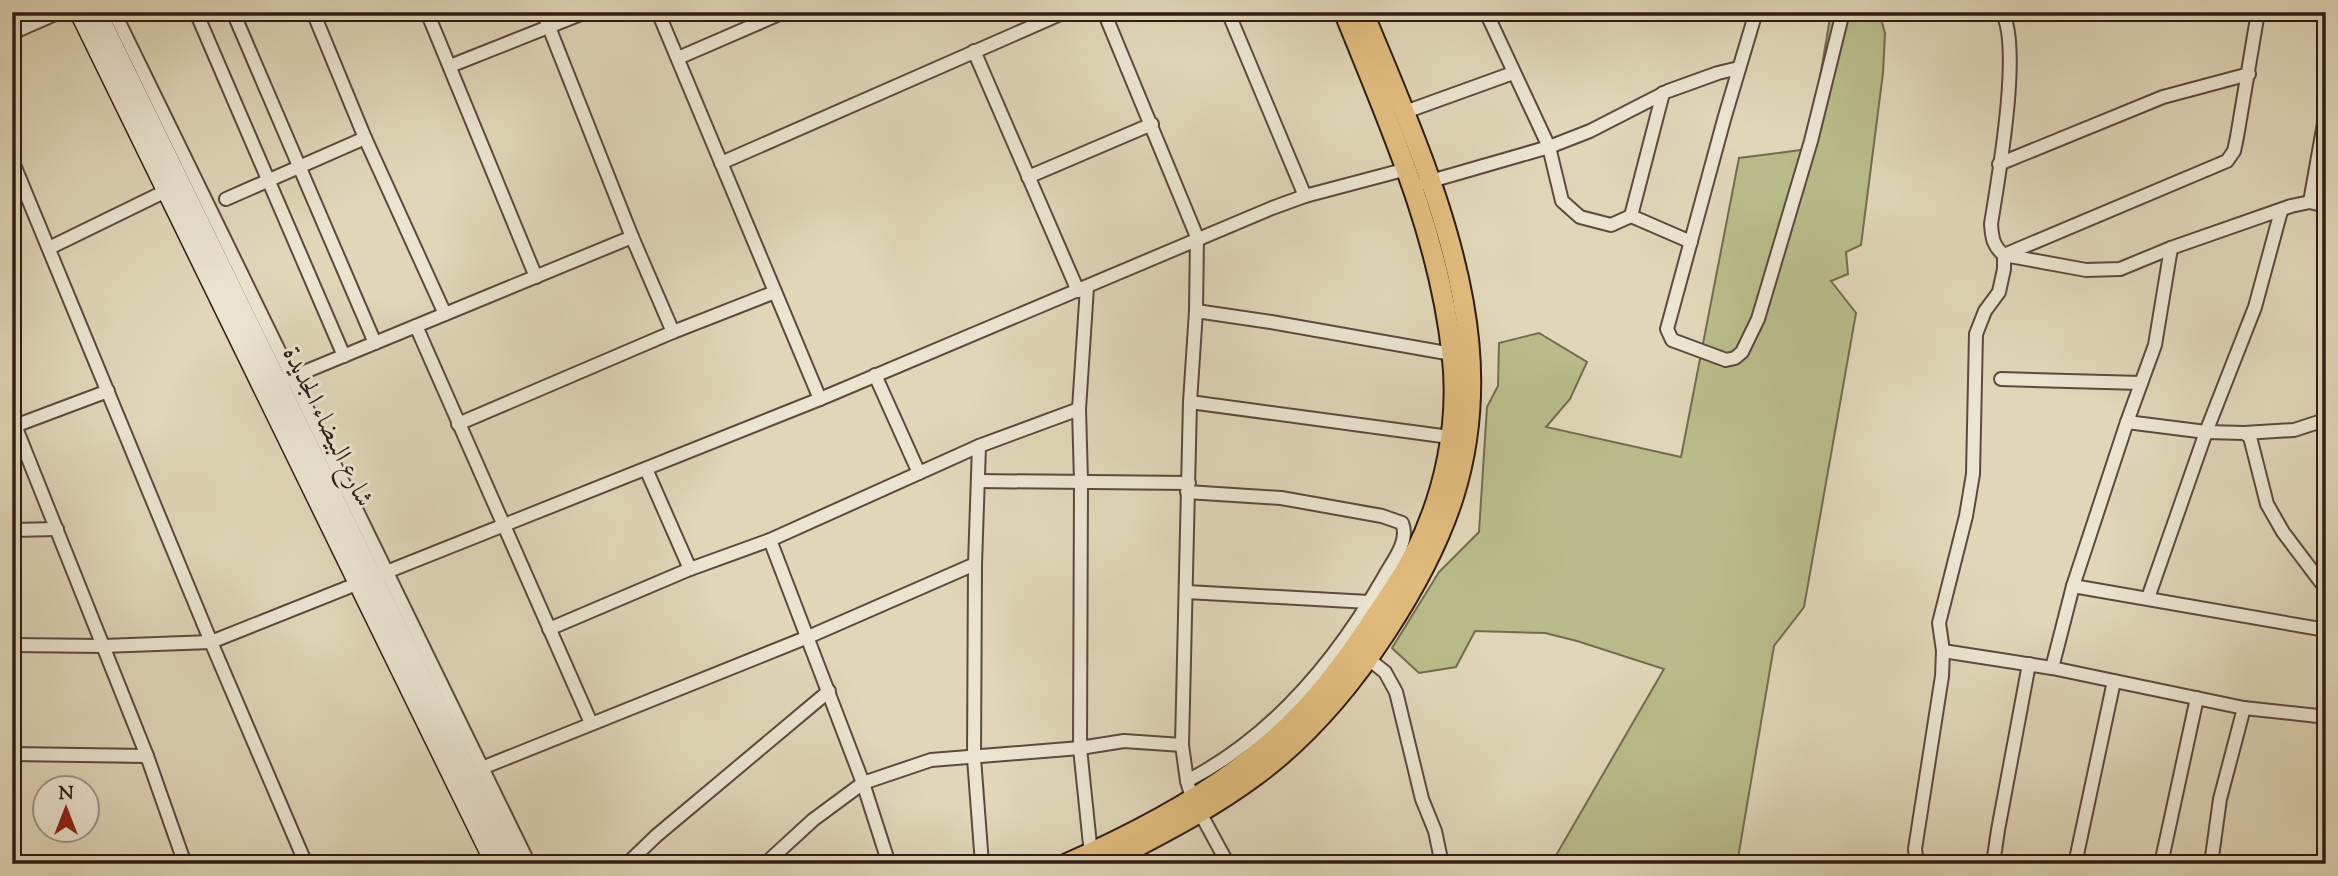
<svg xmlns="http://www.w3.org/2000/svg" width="2338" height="876" viewBox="0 0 2338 876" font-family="'Sorts Mill Goudy',Amiri,serif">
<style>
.green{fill:#b9bc8a;stroke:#746c50;stroke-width:2}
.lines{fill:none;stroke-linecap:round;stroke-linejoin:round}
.street-casing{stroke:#5c4a3e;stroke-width:16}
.secondary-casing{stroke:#301c15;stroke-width:21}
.primary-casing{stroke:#301c15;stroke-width:23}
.street{stroke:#ebe4d1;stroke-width:12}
.secondary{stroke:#ebe4d1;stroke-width:18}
.primary{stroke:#e0bb7c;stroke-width:19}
.labels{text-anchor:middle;stroke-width:6;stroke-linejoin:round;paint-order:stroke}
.street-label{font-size:26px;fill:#301c15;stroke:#ebe4d1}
</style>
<rect width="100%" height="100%" fill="#e0d6b8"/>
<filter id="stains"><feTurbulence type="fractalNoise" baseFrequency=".00286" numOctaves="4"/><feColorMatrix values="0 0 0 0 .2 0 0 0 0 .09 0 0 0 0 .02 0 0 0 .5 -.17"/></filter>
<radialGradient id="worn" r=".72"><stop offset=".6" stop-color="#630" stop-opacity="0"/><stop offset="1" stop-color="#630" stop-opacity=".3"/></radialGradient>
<polygon class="green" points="1831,12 1875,12 1881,19 1885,33 1883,73 1861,245 1846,252 1848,274 1831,281 1856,313 1804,607 1774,646 1737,864 1551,864 1664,669 1577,641 1545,633 1475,631 1456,667 1419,673 1392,648 1439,572 1479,532 1487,407 1498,386 1499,343 1539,333 1587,362 1570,399 1546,427 1681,457 1739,158 1808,149"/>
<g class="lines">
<g class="street-casing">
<g id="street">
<polyline points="114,12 529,864"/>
<polyline points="196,12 344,356"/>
<polyline points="233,12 375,343"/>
<polyline points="313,12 365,138 445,314"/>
<polyline points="427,12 536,277"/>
<polyline points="543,12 632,237 673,332"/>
<polyline points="658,12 820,399"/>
<polyline points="1104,12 1197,237 1196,311 1190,402 1182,745 1187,781 1192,798 1228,864"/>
<polyline points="1228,12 1305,196"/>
<polyline points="1486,12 1549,147 1562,201 1580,217 1611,225 1631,216"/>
<polyline points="1756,12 1725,116 1667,329 1672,340 1726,360 1735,358 1742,352 1758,319 1811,141 1843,12"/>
<path d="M2002,12C2022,47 1998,180 1991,224C1992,238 1993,246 2004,255L2086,270L2120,269L2171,248L2291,206L2310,202L2326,206"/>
<polyline points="12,33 60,12"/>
<polyline points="974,51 1078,291"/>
<polyline points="678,58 784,12"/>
<polyline points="450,66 586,12"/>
<polyline points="1663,93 1631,216 1691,242"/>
<polyline points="1405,112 1513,73"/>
<polyline points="12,160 211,642 306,864"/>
<polyline points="721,163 1065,12"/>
<polyline points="1999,164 2163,97 2249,74"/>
<polyline points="1028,177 1152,124"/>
<polyline points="1424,183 1549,147 1590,131 1668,91 1718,73 1739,68"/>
<polyline points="226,199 365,138"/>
<polyline points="2310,202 2326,112"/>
<polyline points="49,248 172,188"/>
<polyline points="1087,287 1079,409 1081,481 1080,748 1092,864"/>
<polyline points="1196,311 1271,322 1452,354"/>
<polyline points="416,326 591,723"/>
<polyline points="875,375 919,473"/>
<polyline points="2001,379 2141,383"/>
<polyline points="285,380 632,237"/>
<polyline points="1190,402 1457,438"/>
<polyline points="2326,403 2324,410 2326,422"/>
<polyline points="12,418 147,756 185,864"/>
<polyline points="2127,422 2206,432 2244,433 2250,437 2267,504 2283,532 2326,589"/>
<polyline points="458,424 673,332 775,292"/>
<polyline points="12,427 108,391"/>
<polyline points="2244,433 2294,430 2325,420"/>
<polyline points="979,446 975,564 974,758 982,864"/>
<polyline points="646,469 690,569"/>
<polyline points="978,481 1189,483"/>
<polyline points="12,530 57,529"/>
<polyline points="770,540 863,783 889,864"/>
<polyline points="2073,586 2326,630"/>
<polyline points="1187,592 1369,602"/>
<polyline points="2148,598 2206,432 2255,307 2281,211"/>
<polyline points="549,629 690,569 770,540 979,446 1079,409"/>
<polyline points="12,645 103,646 211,642 820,399 1272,208 1305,196 1407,169"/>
<polyline points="1943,651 2052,668 2244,708 2318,716 2324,712 2326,707"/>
<polyline points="1362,654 1385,672 1396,692 1422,799 1435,831 1442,864"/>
<polyline points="2052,668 2073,586 2127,422 2155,345 2171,248"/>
<polyline points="12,754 147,756"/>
<polyline points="477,770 808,637 975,564"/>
<path d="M1187,781C1274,736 1336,661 1384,577C1392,562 1410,541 1402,523L1382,516L1281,498L1187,492"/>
<polyline points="169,864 186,864"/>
<polyline points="627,864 656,836 829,691"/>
<polyline points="765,864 813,820 863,783 931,760 1080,748 1124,741 1182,745"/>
<polyline points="1923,864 1916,857 1915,849 1942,676 1943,651 1939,623 1966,516 1973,474 1976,334 1985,311 1999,292 2004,269 2004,255 2227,161 2234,151 2237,137 2258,12"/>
<polyline points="1993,864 1998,830 2029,664"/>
<polyline points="2075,864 2114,681"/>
<polyline points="2161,864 2197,698"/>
<polyline points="2211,864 2220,799 2244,708"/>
</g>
</g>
<g class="secondary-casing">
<g id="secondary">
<polyline points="79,12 495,864"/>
<polyline points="97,12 513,864"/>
</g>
</g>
<g class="primary-casing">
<g id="primary">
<path d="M1066,864C1134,834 1214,792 1270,743C1310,709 1340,669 1369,626C1384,603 1401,580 1414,555C1445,494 1460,422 1452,354C1439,234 1389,124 1344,12"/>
<path d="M1104,864C1155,837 1208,811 1255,776C1308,737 1350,687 1386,632C1446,540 1479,457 1469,344C1459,233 1406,115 1363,12"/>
</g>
</g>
<use href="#street" class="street"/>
<use href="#secondary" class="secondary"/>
<use href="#primary" class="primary"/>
</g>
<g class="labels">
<g class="street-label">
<text transform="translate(329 426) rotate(64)" y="9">شارع البيضاء الجديدة</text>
</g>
</g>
<rect width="2338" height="876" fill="none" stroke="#e0d6b8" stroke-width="42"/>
<rect x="14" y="14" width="2310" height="848" fill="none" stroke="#301c15" stroke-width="3.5"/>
<rect x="21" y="21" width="2296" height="834" fill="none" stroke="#301c15" stroke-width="2"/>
<g transform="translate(66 809)"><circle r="33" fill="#ebe4d1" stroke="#a09486" stroke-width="2"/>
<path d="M0-5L12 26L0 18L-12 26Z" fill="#8f2418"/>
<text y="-10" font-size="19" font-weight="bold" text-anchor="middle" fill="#301c15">N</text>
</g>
<rect width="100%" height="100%" filter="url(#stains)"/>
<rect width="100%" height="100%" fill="url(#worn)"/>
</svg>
